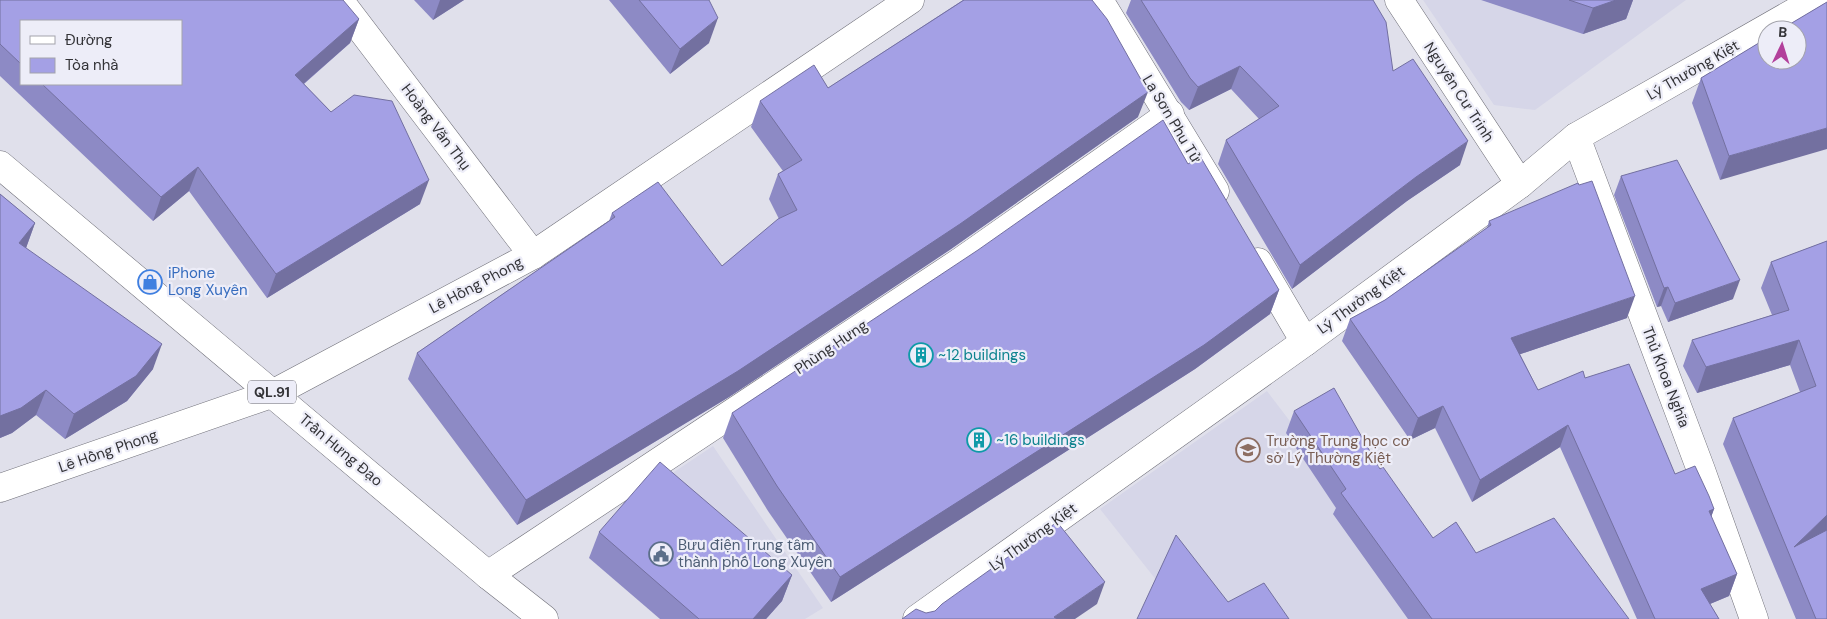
<svg xmlns="http://www.w3.org/2000/svg" width="1827" height="619" viewBox="0 0 1827 619" font-family="'DM Sans',sans-serif">
<style>
.built{fill:#d6d6e8}
.lines{fill:none;stroke-linecap:round;stroke-linejoin:round}
.minor-casing{stroke:#6e6e77;stroke-width:29}
.highway-casing{stroke:#6e6e77;stroke-width:29}
.minor{stroke:#fff;stroke-width:28}
.highway{stroke:#fff;stroke-width:28}
.wall{fill:#8d8ac5;fill-rule:evenodd}
.shaded-wall{fill:#7370a0}
.building{fill:#a4a0e5;stroke:#7370a0}
.labels{text-anchor:middle;stroke-width:4.5;stroke-linejoin:round;paint-order:stroke}
.shield{fill:#ededf8;stroke:#6b6b71;stroke-width:1}
.shield-label{font-size:14px;font-weight:bold;fill:#333337}
.street-label{font-size:15px;fill:#333337;stroke:#ededf8}
.shop-label{font-size:15px;fill:#366cbe;stroke:#ededf8;text-anchor:start}
.culture-label{font-size:15px;fill:#0d838f;stroke:#ededf8;text-anchor:start}
.education-label{font-size:15px;fill:#785e54;stroke:#ededf8;text-anchor:start}
.service-label{font-size:15px;fill:#4e5e75;stroke:#ededf8;text-anchor:start}
</style>
<rect width="100%" height="100%" fill="#e0e0eb"/>
<g class="built">
<polygon points="1423,0 1686,0 1535,110 1494,105"/>
<polygon points="1267,391 1441,619 1187,619 1100,509"/>
<polygon points="713,446 823,608 805,619 660,619 650,488"/>
</g>
<g class="lines">
<g class="minor-casing">
<g id="minor">
<polyline points="339,0 533,255"/>
<polyline points="1099,0 1215,191"/>
<polyline points="1399,0 1520,184"/>
<polyline points="1576,137 1701,470 1754,619"/>
<polyline points="1258,262 1305,342"/>
<polyline points="0,488 274,393 533,255 910,0"/>
<polyline points="488,575 960,262 1170,114"/>
<polyline points="917,619 1305,342 1520,184 1576,137 1816,0"/>
</g>
</g>
<g class="highway-casing">
<polyline id="highway" points="0,165 488,575 544,619"/>
</g>
<use href="#minor" class="minor"/>
<use href="#highway" class="highway"/>
</g>
<g class="wall">
<path d="M0,0L359,19L350,43L304,84L420,204L267,298L189,191L153,221L0,76ZM21,21L181,84H21Z"/>
<polygon points="414,0 464,0 433,20"/>
<polygon points="609,0 709,0 709,43 670,74"/>
<polygon points="963,0 1092,0 1138,117 951,249 729,397 517,525 408,379 417,353 609,221 612,213 722,266 779,219 769,199 778,174 783,171 751,127 760,101 828,88"/>
<polygon points="1131,0 1373,0 1393,71 1460,165 1407,201 1292,289 1218,164 1226,140 1259,119 1231,89 1189,110 1181,102 1126,13"/>
<polygon points="1481,0 1633,0 1626,19 1583,34"/>
<polygon points="1827,2 1720,180 1692,103 1701,78"/>
<polygon points="1188,164 1279,290 1270,314 1195,369 831,602 768,511 723,438 732,413"/>
<polygon points="1621,176 1733,299 1668,322 1661,306 1657,307 1614,195"/>
<polygon points="0,194 35,223 26,248 153,369 127,401 65,439 36,415 12,433 0,438"/>
<polygon points="1489,221 1627,318 1520,354 1538,390 1585,378 1675,474 1714,509 1711,517 1737,574 1729,596 1710,604 1719,619 1637,619 1560,447 1472,502 1435,428 1410,440 1342,341 1350,319 1385,300 1487,228"/>
<polygon points="1827,241 1827,619 1796,619 1723,444 1733,418 1800,392 1790,365 1697,393 1683,366 1692,340 1772,315 1761,288 1771,262"/>
<polygon points="1294,411 1380,469 1433,538 1476,553 1629,619 1408,619 1333,514 1336,508 1286,433"/>
<polygon points="599,532 792,575 782,601 766,619 660,619 589,558"/>
</g>
<g class="shaded-wall">
<polygon points="440,0 464,0 433,20"/>
<polygon points="1616,0 1633,0 1626,19 1583,34 1593,8"/>
<polygon points="718,18 709,43 670,74 680,49"/>
<polygon points="359,19 350,43 286,99 295,75"/>
<polygon points="1240,66 1231,89 1189,110 1198,87"/>
<polygon points="1148,92 1138,117 951,249 729,397 517,525 526,500"/>
<polygon points="1827,128 1827,149 1720,180 1729,156"/>
<polygon points="1468,141 1460,165 1407,201 1292,289 1300,265 1416,177"/>
<polygon points="198,167 189,191 153,221 161,197"/>
<polygon points="429,180 420,204 267,298 276,274"/>
<polygon points="35,223 26,248 19,243"/>
<polygon points="1740,280 1733,299 1668,322 1675,303"/>
<polygon points="1668,287 1661,306 1657,307 1664,288"/>
<polygon points="1279,290 1270,314 1195,369 831,602 840,577"/>
<polygon points="1635,296 1627,318 1503,360 1511,338"/>
<polygon points="1799,340 1790,365 1697,393 1706,367"/>
<polygon points="162,344 153,369 127,401 65,439 74,414"/>
<polygon points="46,390 36,415 12,433 0,438 0,416"/>
<polygon points="1443,406 1435,428 1410,440 1418,418"/>
<polygon points="1568,425 1560,447 1472,502 1480,480"/>
<polygon points="1714,509 1706,531 1709,511"/>
<polygon points="1827,515 1827,532 1794,547"/>
<polygon points="1737,574 1729,596 1693,611 1701,589"/>
<polygon points="792,575 782,601 766,619 753,619"/>
<polygon points="1105,582 1097,604 1075,619 1053,619 1054,617"/>
</g>
<g class="building">
<polygon points="0,0 343,0 359,19 295,75 331,112 354,95 392,101 429,180 276,274 198,167 161,197 42,84 181,84 181,21 21,21 21,64 0,44"/>
<polygon points="639,0 709,0 718,18 680,49"/>
<polygon points="964,0 1092,0 1107,19 1148,92 960,224 738,371 526,500 417,353 615,217 612,213 658,182 722,266 778,219 797,210 778,174 802,160 760,101 814,65 828,88"/>
<polygon points="1141,0 1373,0 1386,22 1393,71 1413,59 1468,141 1416,177 1300,265 1226,140 1279,106 1240,66 1198,87 1190,78"/>
<polygon points="1569,0 1616,0 1593,8"/>
<polygon points="1827,2 1827,128 1729,156 1701,78 1767,38 1767,60 1797,60 1797,30 1780,30"/>
<polygon points="1163,120 1188,164 1200,156 1279,290 1204,345 840,577 777,486 732,413 978,250"/>
<polygon points="1677,160 1740,280 1675,303 1668,287 1664,288 1621,176"/>
<polygon points="1592,181 1635,296 1511,338 1538,390 1583,371 1585,378 1629,364 1675,474 1695,466 1709,496 1714,509 1709,511 1737,574 1701,589 1719,619 1655,619 1568,425 1480,480 1443,406 1418,418 1350,319 1385,300 1491,225 1489,221 1578,183 1579,185"/>
<polygon points="0,194 35,223 19,243 162,344 136,376 74,414 46,390 21,408 0,416"/>
<polygon points="1827,241 1827,515 1794,547 1827,530 1827,619 1816,619 1733,418 1816,386 1799,340 1706,367 1692,340 1789,310 1771,262"/>
<polygon points="1334,388 1380,469 1383,467 1433,538 1456,522 1476,553 1554,518 1629,619 1432,619 1341,493 1346,489 1294,411"/>
<polygon points="660,462 792,575 753,619 699,619 599,532"/>
<polygon points="1057,522 1105,582 1054,617 1057,619 902,619 916,609 926,613 935,611 942,604"/>
<polygon points="1176,535 1228,602 1264,583 1289,619 1137,619"/>
</g>
<defs>
<g id="shop-ring" transform="scale(1.25)"><circle r="9.5" fill="#ededf8" stroke="#3f7fe0" stroke-width="1.5"/><path d="M-5-2.5h2.3a2.7 3.5 0 0 1 5.4 0H5L5.5 6h-11ZM-1.5-2.5h3a1.5 2.3 0 0 0-3 0Z" fill="#3f7fe0"/></g>
<g id="building-ring" transform="scale(1.25)"><circle r="9.5" fill="#ededf8" stroke="#0f9aa8" stroke-width="1.5"/><path d="M-4-6H4V6H1V3H-1V6H-4ZM-2.5-4.3h1.7v1.8h-1.7ZM.8-4.3h1.7v1.8H.8ZM-2.5-1h1.7V.8h-1.7ZM.8-1h1.7V.8H.8Z" fill="#0f9aa8"/></g>
<g id="school-ring" transform="scale(1.25)"><circle r="9.5" fill="#ededf8" stroke="#8d6e63" stroke-width="1.5"/><path d="M0-5L7-2L0 1L-7-2ZM-4 1L0 2.5L4 1V4Q0 6-4 4Z" fill="#8d6e63"/></g>
<g id="civic-ring" transform="scale(1.25)"><circle r="9.5" fill="#ededf8" stroke="#5c6f8a" stroke-width="1.5"/><path d="M-.6-6.5H3V-4.5H.6V-3L4-1V1h2V6H-6V1h2V-1L-.6-3ZM-1.2 2.5V6h2.4V2.5Z" fill="#5c6f8a"/></g>
</defs>
<g fill-rule="evenodd">
<use href="#shop-ring" x="150" y="282"/>
<use href="#building-ring" x="921" y="355"/>
<use href="#building-ring" x="979" y="440"/>
<use href="#school-ring" x="1248" y="450"/>
<use href="#civic-ring" x="661" y="554"/>
</g>
<g class="labels">
<rect class="shield" x="248" y="380.5" width="48" height="23" rx="4"/>
<g class="shield-label">
<text x="272" y="397">QL.91</text>
</g>
<g class="street-label">
<text transform="translate(1693 70) rotate(-30)" y="5">Lý Thường Kiệt</text>
<text transform="translate(1459 92) rotate(57)" y="5">Nguyễn Cư Trinh</text>
<text transform="translate(1172 119) rotate(59)" y="5">La Sơn Phu Tử</text>
<text transform="translate(436 127) rotate(53)" y="5">Hoàng Văn Thụ</text>
<text transform="translate(476 285) rotate(-28)" y="5">Lê Hồng Phong</text>
<text transform="translate(1361 300) rotate(-36)" y="5">Lý Thường Kiệt</text>
<text transform="translate(831 347) rotate(-34)" y="5">Phùng Hưng</text>
<text transform="translate(1666 377) rotate(69)" y="5">Thủ Khoa Nghĩa</text>
<text transform="translate(341 450) rotate(40)" y="5">Trần Hưng Đạo</text>
<text transform="translate(108 451) rotate(-19)" y="5">Lê Hồng Phong</text>
<text transform="translate(1033 537) rotate(-36)" y="5">Lý Thường Kiệt</text>
</g>
<g class="shop-label">
<text x="168" y="278">iPhone<tspan x="168" dy="17">Long Xuyên</tspan></text>
</g>
<g class="culture-label">
<text x="938" y="360">~12 buildings</text>
<text x="996" y="445">~16 buildings</text>
</g>
<g class="education-label">
<text x="1266" y="446">Trường Trung học cơ<tspan x="1266" dy="17">sở Lý Thường Kiệt</tspan></text>
</g>
<g class="service-label">
<text x="678" y="550">Bưu điện Trung tâm<tspan x="678" dy="17">thành phố Long Xuyên</tspan></text>
</g>
</g>
<rect x="20" y="20" width="162" height="65" fill="#ededf8" stroke="#a3a3ab"/>
<rect x="30" y="36" width="25" height="8" fill="#ffffff" stroke="#a3a3ab"/>
<text x="65" y="45" font-size="15" fill="#333337">Đường</text>
<rect x="30" y="58" width="25" height="15" fill="#a4a0e5" stroke="#a3a3ab"/>
<text x="65" y="70" font-size="15" fill="#333337">Tòa nhà</text>
<g transform="translate(1782 45) rotate(4)"><circle r="24" fill="#ededf8" stroke="#a3a3ab"/>
<path d="M0-4L9 19L0 12L-9 19Z" fill="#b2409b"/>
<text y="-8" font-size="14" font-weight="bold" text-anchor="middle" fill="#333337">B</text>
</g>
</svg>
